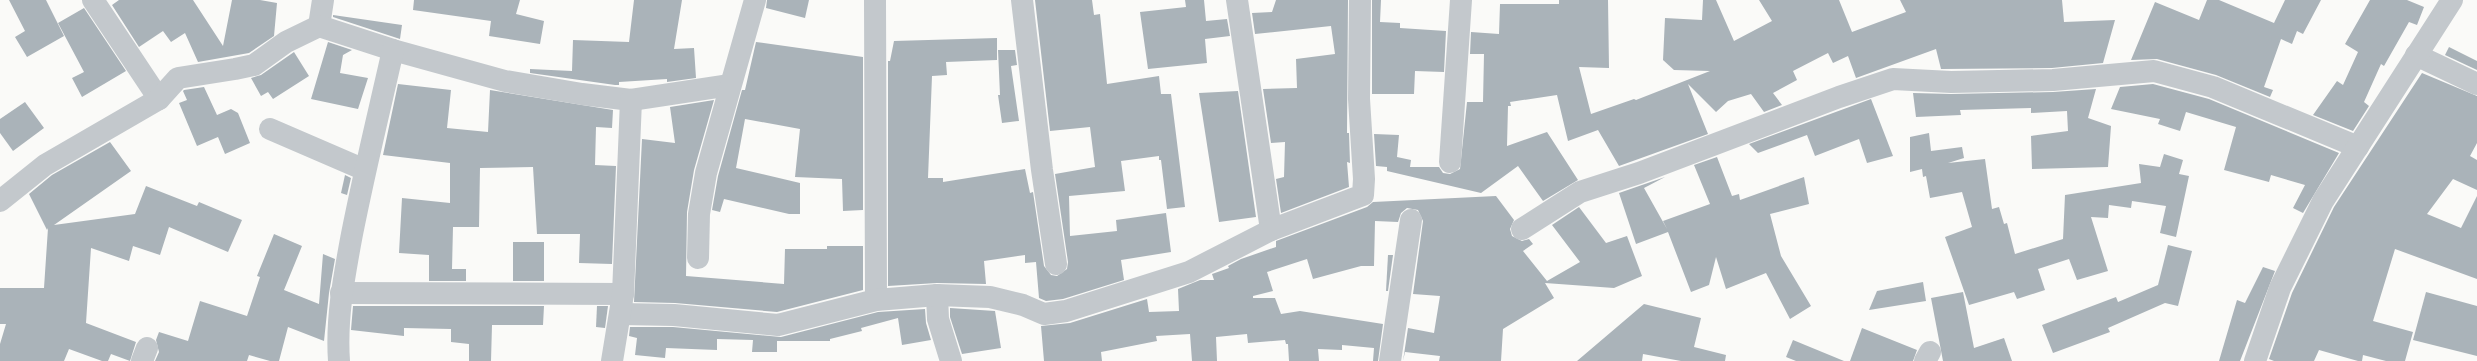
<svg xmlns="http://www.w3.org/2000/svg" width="2477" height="361" viewBox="0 0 2477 361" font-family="'Golos Text',sans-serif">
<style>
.building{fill:#aab3b9}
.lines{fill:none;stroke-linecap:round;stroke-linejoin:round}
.minor{stroke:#c3c8cc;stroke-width:22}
</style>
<rect width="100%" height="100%" fill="#fafaf8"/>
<g class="building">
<polygon points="9,0 46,0 64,36 27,57 15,37 25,31"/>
<polygon points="119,0 193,0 223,46 232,0 260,0 277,3 274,36 249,53 198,62 185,33 171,42 163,31 139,47 112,5"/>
<polygon points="414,0 520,0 516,14 544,21 540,44 489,36 491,21 413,10"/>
<polygon points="634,0 682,0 674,49 694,48 696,78 667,82 667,79 619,82 619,85 615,85 530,73 530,69 572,71 573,40 629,42"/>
<polygon points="767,0 809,0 805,18 766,8"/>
<polygon points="1035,0 1092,0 1094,15 1100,14 1107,84 1159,76 1161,94 1171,94 1185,207 1167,209 1161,160 1159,160 1159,156 1121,161 1125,191 1069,196 1070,236 1117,231 1116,220 1166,213 1171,252 1121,260 1124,280 1063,299 1046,301 1039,298 1036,262 1025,263 1025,255 984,261 986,284 937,283 888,286 888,61 890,61 894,41 997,38 997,60 946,62 947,75 932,76 928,178 943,178 943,182 1025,169 1030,193 1033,192 1044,266 1051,275 1057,276 1067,269 1068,262 1055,174 1095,167 1090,127 1050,131"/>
<polygon points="1185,0 1204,0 1206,21 1227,19 1230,36 1205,39 1207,63 1148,69 1140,12 1186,7"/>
<polygon points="1276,0 1348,0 1347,133 1349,133 1350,163 1347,162 1349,187 1281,213 1276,179 1284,177 1285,142 1271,143 1263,89 1297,88 1296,59 1335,54 1331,26 1255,34 1252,13 1272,12"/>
<polygon points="1372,0 1381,0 1380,22 1400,23 1400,28 1446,31 1444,72 1415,71 1414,94 1372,94"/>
<polygon points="1559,0 1608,0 1609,68 1579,67 1591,114 1634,99 1636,100 1710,71 1674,70 1663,60 1665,18 1702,20 1703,0 1716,0 1734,41 1772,21 1759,0 1839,0 1852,32 1906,12 1900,0 2062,0 2064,22 2115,20 2103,63 2052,68 1941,69 1936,49 1856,78 1848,56 1833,63 1828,53 1793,71 1797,80 1773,93 1782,105 1764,112 1751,94 1728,101 1716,112 1688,84 1708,134 1619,166 1598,130 1568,141 1557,95 1510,102 1511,106 1508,106 1507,146 1547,132 1578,180 1543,201 1518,166 1481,193 1387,171 1387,167 1376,166 1374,134 1399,135 1397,157 1411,160 1410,167 1439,167 1443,173 1450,174 1460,169 1467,102 1483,102 1484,54 1470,54 1471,32 1499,34 1500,4 1559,4"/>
<polygon points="2207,0 2219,0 2274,23 2285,0 2321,0 2303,34 2297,31 2292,44 2281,39 2264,87 2273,90 2270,97 2216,75 2157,59 2131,60 2155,2 2199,20"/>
<polygon points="2370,0 2407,0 2424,7 2417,25 2409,22 2384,66 2381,64 2364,102 2369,106 2353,131 2313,115 2337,81 2343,85 2358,52 2345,44"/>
<polygon points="84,8 126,71 82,97 72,78 84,72 58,23"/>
<polygon points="333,15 402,25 400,39 333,17"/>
<polygon points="328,42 352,50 343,55 340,73 368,78 358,109 311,99"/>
<polygon points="756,42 863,57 863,210 843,211 842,179 795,177 800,129 745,119 736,168 800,183 800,214 789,214 724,199 720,212 712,210 718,176 742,90 745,90"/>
<polygon points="2449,47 2477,61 2477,70 2445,55"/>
<polygon points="998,50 1015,50 1017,65 1011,66 1019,121 1002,123 998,95 1000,95"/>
<polygon points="294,52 309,76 273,99 268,92 261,96 251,78 261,75"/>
<polygon points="2422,73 2477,96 2477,143 2470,156 2477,160 2477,190 2453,179 2427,214 2461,228 2477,196 2477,279 2395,249 2373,321 2413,332 2405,361 2386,361 2363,355 2362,361 2358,361 2319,350 2314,361 2274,361 2269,359 2292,293 2334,207"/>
<polygon points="398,84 451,90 447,128 488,132 490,90 613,110 612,128 596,127 595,165 616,166 612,264 579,263 580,234 537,234 533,167 480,168 479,227 453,227 452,269 466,269 466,281 429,281 429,255 399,253 402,198 450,203 450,163 383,155"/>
<polygon points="2153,84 2209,99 2339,153 2303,213 2293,208 2305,185 2271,175 2269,182 2224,170 2236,127 2186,112 2180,131 2158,124 2160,119 2111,109 2120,87"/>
<polygon points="204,87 217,115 231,109 238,113 250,143 225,154 218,137 197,146 179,103 187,100 183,91 184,90"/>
<polygon points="2096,89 2088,118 2111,126 2108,167 2032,169 2031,136 2068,131 2067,111 2031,113 2031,108 1960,110 1961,115 1916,117 1913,93 1951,94 2053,92"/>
<polygon points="1238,91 1256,217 1219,222 1199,93"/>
<polygon points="1871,99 1893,156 1867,163 1859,139 1815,156 1807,135 1758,153 1749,144"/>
<polygon points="714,100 694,170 687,212 686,276 784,284 785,249 827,249 827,246 863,246 863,290 777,312 675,303 634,302 642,139 675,143 670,107"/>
<polygon points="25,102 44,128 13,151 0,133 0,119"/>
<polygon points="1929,133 1931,151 1962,147 1964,158 1948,163 1985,159 1992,209 1999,207 2004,224 2007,223 2015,254 2063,239 2065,195 2141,183 2139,164 2160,167 2164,154 2183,160 2179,174 2189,176 2176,237 2160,233 2166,206 2132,201 2131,208 2109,205 2108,218 2091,217 2108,271 2077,280 2069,259 2038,269 2045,290 2017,299 2014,292 1969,305 1945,237 1972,227 1962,192 1930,198 1926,176 1923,177 1922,169 1910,172 1910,137"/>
<polygon points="110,142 131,171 54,225 135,214 146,186 197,206 199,202 242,220 228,252 169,227 160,255 133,246 129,261 91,248 86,323 136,342 130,361 111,354 108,361 102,361 69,349 64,361 0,361 0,344 6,324 0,324 0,288 44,288 48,228 47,230 29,194 52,175"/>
<polygon points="1717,157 1732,196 1739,194 1740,200 1804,177 1809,204 1770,214 1781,256 1811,306 1790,319 1766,273 1726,289 1716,257 1709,285 1691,292 1668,232 1636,244 1619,193 1665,177 1644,188 1667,229 1663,221 1710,204 1694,165"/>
<polygon points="345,175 351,178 347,195 341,193"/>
<polygon points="1496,196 1514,220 1510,229 1512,236 1522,241 1529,239 1533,244 1523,251 1547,281 1580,262 1552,225 1579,207 1606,243 1627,236 1642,276 1614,288 1545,283 1554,298 1503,329 1501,361 1439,361 1440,356 1405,352 1403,361 1408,328 1434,333 1440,296 1413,294 1423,221 1418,210 1407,208 1401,213 1398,222 1375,221 1374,266 1361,266 1313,279 1307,259 1267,272 1273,291 1253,296 1253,298 1275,298 1281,314 1300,311 1383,324 1378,361 1373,361 1374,348 1342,345 1342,350 1318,349 1319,361 1289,361 1288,344 1286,344 1285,340 1248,343 1247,334 1216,337 1217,361 1192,361 1190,334 1156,336 1157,341 1101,352 1102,361 1044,361 1041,326 1070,323 1147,299 1149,312 1179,311 1178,289 1200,280 1214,280 1212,274 1229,268 1228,266 1241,259 1276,247 1276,241 1367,207 1373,202"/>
<polygon points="274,234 302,246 284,290 319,304 323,254 335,259 329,293 324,341 288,327 279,361 270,361 249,355 247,361 155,361 159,352 156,340 159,332 188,341 200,301 247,316 260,277 257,276"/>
<rect x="513" y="242" width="31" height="39"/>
<polygon points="2168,245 2192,251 2178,306 2165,303 2108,328 2110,332 2053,353 2042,325 2116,297 2118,302 2158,285"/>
<polygon points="1388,255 1393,255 1388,291 1386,291"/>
<polygon points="2263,267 2275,271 2240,361 2219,361 2237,300 2245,303"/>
<polygon points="1923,282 1926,301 1869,310 1877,291"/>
<polygon points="1963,292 1974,348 2004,338 2012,361 1943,361 1931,298"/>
<polygon points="2426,292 2477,306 2477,356 2413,340"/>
<polygon points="1644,304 1701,318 1694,347 1726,355 1725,361 1681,361 1643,354 1642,361 1577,361"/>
<polygon points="353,306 544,306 543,325 492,325 491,361 469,361 469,344 451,342 451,329 404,328 404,336 351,330"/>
<polygon points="597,306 608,306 605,328 596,327"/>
<polygon points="950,308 995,311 1001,348 962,354 950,317"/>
<polygon points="925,309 926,323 931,340 902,345 898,318 861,328 862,331 830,339 830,341 777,341 777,352 752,352 753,340 717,339 717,350 666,348 665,358 635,355 637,338 629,336 630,327 673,327 781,337 878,312"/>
<polygon points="1862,328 1917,350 1913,361 1850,361"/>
<polygon points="1793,340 1844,361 1796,361 1786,357"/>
</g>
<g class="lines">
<g class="minor">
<polyline points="93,0 159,99"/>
<polyline points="875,0 876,300"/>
<polyline points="1022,0 1042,170 1056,264"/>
<polyline points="1237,0 1271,230"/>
<polyline points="319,26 323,0"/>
<polyline points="2416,55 2477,84"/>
<polyline points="270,129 365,170"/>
<polyline points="1450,162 1461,0"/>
<polyline points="0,201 45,165 159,99 178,78 235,69 254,65 286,42 319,26 393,50 505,81 582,94 631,100 730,85"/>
<polyline points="1522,229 1580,192 1639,173 1839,97 1893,79 1951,82 2053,80 2154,71 2213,87 2358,147"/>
<polyline points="698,258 699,214 706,173 755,0"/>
<polyline points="341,293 623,294"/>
<polyline points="937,295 938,319 951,361"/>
<polyline points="621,314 674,315 778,325 876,300 937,295 990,297 1023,305 1044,314 1066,311 1189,272 1271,230 1363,195 1364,179 1359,99 1360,0"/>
<polyline points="142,361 147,348"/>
<path d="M339,361C336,318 344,277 352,234C364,173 379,112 393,50"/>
<polyline points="612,361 623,294 631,100"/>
<polyline points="1390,361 1411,220"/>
<polyline points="1925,361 1930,352"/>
<polyline points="2255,361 2280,288 2323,201 2452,0"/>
</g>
</g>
</svg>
